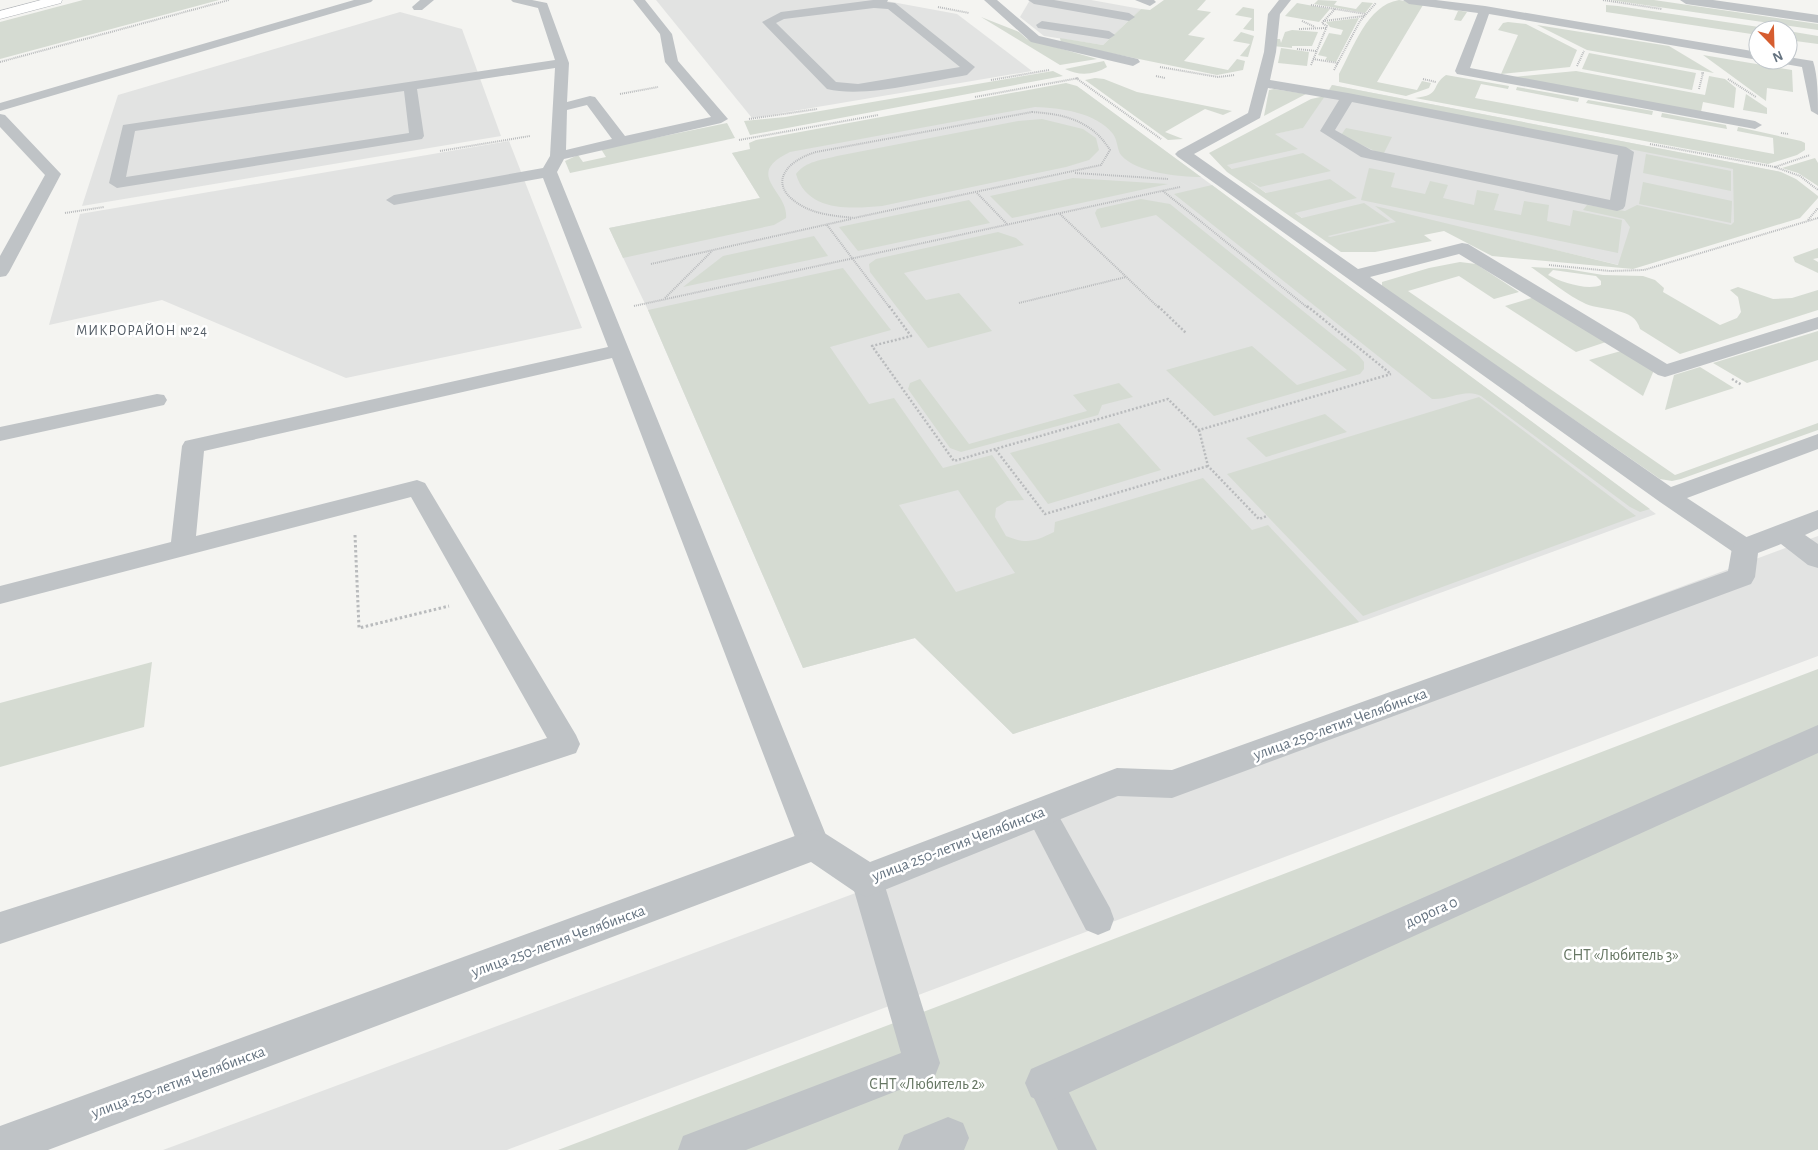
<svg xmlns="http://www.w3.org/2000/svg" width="1818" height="1150" viewBox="0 0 1818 1150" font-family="'Alegreya Sans',sans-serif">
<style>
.built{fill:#e2e3e2}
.green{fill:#d5dbd2;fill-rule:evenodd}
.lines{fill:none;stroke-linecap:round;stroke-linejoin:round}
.primary-casing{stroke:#b3b6ba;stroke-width:1}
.path-far2{stroke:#b9bbbd;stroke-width:2;stroke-dasharray:1 1;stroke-linecap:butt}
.path-far1{stroke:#b9bbbd;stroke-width:2.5;stroke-dasharray:2 2;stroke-linecap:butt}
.path{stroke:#b9bbbd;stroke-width:3;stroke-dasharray:2.5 2.5;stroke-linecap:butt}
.service{fill:#bfc3c6;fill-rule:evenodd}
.minor{fill:#bfc3c6;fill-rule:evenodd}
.tertiary{fill:#bfc3c6;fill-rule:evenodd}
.primary{fill:#fff;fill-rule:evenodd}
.labels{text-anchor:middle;stroke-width:5;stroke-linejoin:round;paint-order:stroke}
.far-quarter-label{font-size:14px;letter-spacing:1px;fill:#535c65;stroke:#fff}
.near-street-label{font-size:16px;fill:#657380;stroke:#fff}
.near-park-label{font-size:16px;fill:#677764;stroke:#fff}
</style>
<rect width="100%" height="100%" fill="#f4f4f1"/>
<g class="built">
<polygon points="656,0 881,0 957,14 1032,71 752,118"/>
<polygon points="1030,0 1091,0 1141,9 1103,45 1044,36 1020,17"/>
<polygon points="400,12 462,29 501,136 82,206 118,95"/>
<polygon points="1332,85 1781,172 1772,216 1619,265 1449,225 1345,248 1215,157 1232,143 1302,128"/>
<polygon points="1081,89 1201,177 1656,514 1366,620 1013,734 915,638 803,668 648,310 609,228 760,198 732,153"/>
<polygon points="509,141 582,328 346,378 162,300 49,325 80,214"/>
<polygon points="1818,536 1818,656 507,1150 163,1150"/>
</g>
<g class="green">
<polygon points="83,0 219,0 0,59 0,22"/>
<polygon points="1164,0 1206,0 1197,10 1211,12 1188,35 1205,38 1184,61 1228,70 1237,59 1245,61 1243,70 1217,75 1061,43 1060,38 1103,45 1141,9 1150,10"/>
<polygon points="1318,0 1337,1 1334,5 1356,9 1362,2 1373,3 1365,13 1314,4"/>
<path d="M1399,0L1467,12L1461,21L1454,20L1458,11L1423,5L1377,82L1417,90L1422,81L1431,83L1429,88L1406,96L1339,82V74C1353,49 1367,5 1399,0Z"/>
<polygon points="1610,0 1654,0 1818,24 1818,30"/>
<polygon points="1297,3 1330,9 1319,22 1285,16"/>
<polygon points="1606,5 1618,6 1779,30 1758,30 1758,35 1606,12"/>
<polygon points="1243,7 1254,9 1254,31 1243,29 1252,18 1235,15"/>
<polygon points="981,17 1019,32 1027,39 1097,59 1060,65"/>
<polygon points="1359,18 1336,62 1325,60 1327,57 1318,55 1329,33 1341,35 1343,30 1330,27 1326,22"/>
<polygon points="1508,22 1526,24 1577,50 1570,67 1501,74 1518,35 1498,30 1503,23"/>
<polygon points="1537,25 1669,46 1714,73 1587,50"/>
<polygon points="1292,30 1318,32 1312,46 1292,46 1292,48 1273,46 1272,39 1280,39 1281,43 1285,32"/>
<polygon points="1788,31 1818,36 1818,44 1788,40"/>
<polygon points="1241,32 1254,36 1248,57 1240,56 1250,44 1233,41"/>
<polygon points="1281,48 1309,52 1307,66 1278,63"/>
<polygon points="1589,53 1696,73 1692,90 1582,69"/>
<polygon points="1703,55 1792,70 1793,92 1767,88 1766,101"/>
<path d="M1104,61L1107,67C1094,75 1079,76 1065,69Z"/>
<polygon points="1053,71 1063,76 750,135 744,121 785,117"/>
<polygon points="1576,71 1705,95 1709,76 1725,79 1736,88 1734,108 1703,102 1701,112 1513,77"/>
<path d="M1446,75L1509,86L1508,89L1481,84L1475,98L1774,154L1773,138L1737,131L1738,127L1801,141L1805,143V150L1797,155L1768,164L1415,98C1442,95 1430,86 1446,75Z"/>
<polygon points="1095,78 1104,79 1137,92 1232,111 1223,115 1205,109 1165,132 1183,139 1168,140 1085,80"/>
<path d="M1066,83L1077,86L1201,177C1180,177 1136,173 1121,155C1117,150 1118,141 1113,134C1096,112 1060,108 1035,107L790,152C742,175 789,191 786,218L774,225L623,258L609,228L760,198L732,153L750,149L749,143L756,140Z"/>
<polygon points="1332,85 1781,172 1796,179 1818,196 1818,198 1800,218 1633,269 1492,256 1444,231 1424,235 1432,241 1375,252 1341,252 1227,172 1209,153 1311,99 1325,96 1303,128 1275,134 1298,149 1227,165 1232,169 1303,153 1331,171 1260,187 1248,180 1266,193 1330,179 1357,198 1295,213 1302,218 1364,203 1390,221 1328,236 1330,237 1396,222 1375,206 1618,265 1630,227 1624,219 1583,210 1587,205 1625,211 1637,205 1731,225 1734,222 1733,169 1329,91"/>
<polygon points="1517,87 1579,98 1578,102 1516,90"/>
<polygon points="1274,89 1306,94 1264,116 1269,90"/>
<polygon points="1746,94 1767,108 1767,114 1743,110"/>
<polygon points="1588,100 1653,111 1652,115 1586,103"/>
<polygon points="1662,113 1726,125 1727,129 1661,117"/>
<path d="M1042,119L1083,129L1096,138L1099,150L1089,160L1066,167L882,206C850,209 807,212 796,174C806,161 822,160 837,156L1018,121Z"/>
<polygon points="727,123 735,138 570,173 565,161 578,155 583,162 606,157 601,149"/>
<polygon points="1346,128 1392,137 1383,155 1341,135"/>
<polygon points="1646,154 1731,171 1731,191 1643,173"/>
<polygon points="1815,158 1818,163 1818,186 1798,173 1782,168"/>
<polygon points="1369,168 1395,173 1391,187 1425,194 1430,181 1448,185 1443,198 1474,205 1477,190 1499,194 1494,210 1521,215 1524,201 1549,205 1547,221 1570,226 1573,210 1622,220 1618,253 1361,200"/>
<polygon points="1073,178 1168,184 1012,218 990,196"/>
<polygon points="1643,182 1732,201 1731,223 1639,204"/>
<path d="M1212,185L1650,509L1640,512L1630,507L1481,396C1466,388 1449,400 1432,399L1174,194Z"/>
<polygon points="1141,199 1170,204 1359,356 1364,362 1364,369 1360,374 1214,416 1166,370 1252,346 1297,385 1347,370 1156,215 1101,228 1095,213 1097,209"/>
<polygon points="969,200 990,223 858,251 839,227"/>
<polygon points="998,232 1016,238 1024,245 904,273 926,300 959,293 992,331 928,348 870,272 869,264 876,259"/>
<polygon points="814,236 828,256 683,287 723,256"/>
<polygon points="1818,248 1818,258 1813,259 1818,262 1818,273 1795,262 1793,257"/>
<polygon points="1460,262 1476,264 1519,292 1494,299 1459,276 1408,291 1675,475 1818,423 1818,430 1681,479 1672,481 1660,479 1382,287 1382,282 1429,268"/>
<path d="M1531,267L1567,269L1603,275L1643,276L1655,280L1664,288L1663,292L1720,325L1737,318L1741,312L1738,297L1730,290L1738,287L1773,299L1792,298L1818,290V310L1680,354L1640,329C1635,307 1603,311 1586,304C1568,296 1547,278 1531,267ZM1553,270L1596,276L1601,281V285C1587,291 1561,282 1548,275Z"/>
<path d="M843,268L891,330L830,347L869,404L894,398L943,468L992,455L1024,500L1007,501L996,508L995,517L1006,536C1026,544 1034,542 1054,532L1055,522L1203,478L1252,530L1268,525L1359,622L1013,734L915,638L803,668L648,310ZM958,490L1015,573L956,592L899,505Z"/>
<polygon points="1535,297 1606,342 1576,352 1505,306"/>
<polygon points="1818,331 1818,360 1747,383 1713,363"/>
<polygon points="1621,351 1654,370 1643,396 1589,360"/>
<polygon points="1700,367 1734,388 1665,410 1674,375"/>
<polygon points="920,379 969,444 1087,411 1073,395 1119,383 1133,397 1102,405 1098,415 961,452 950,448 908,389 910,383"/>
<polygon points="1479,397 1636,516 1363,616 1227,474"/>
<polygon points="1325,414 1347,432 1266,457 1246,438"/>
<polygon points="1119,423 1161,470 1048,504 1010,453"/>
<polygon points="152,662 144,727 0,767 0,703"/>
<polygon points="1818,669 1818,1150 558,1150 960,998"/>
</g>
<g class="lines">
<g class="primary-casing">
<polygon id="primary" points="41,0 62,0 61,3 0,19 0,11"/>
</g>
<g class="path-far2">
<polyline points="1603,0 1662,9"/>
<polyline points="1311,5 1366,14"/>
<polyline points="938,7 969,13"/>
<polyline points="1302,21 1315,27"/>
<polyline points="1323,21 1364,16"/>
<polyline points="1299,29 1326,28"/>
<polyline points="1297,49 1316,51"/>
<polyline points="1313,59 1338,63"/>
<polyline points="0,62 229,0"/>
<polyline points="1311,65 1327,26 1322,23 1335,9"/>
<polyline points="1577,66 1584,51"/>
<polyline points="1160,67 1218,77 1235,75"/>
<polyline points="1334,70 1360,21 1376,3"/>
<polyline points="1156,76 1165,78"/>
<polyline points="1076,78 1161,139"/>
<polyline points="1423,79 1436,82"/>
<polyline points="1728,79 1756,97"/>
<polyline points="991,80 1049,70"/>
<polyline points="1699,89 1703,73 1701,73"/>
<polyline points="620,94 658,87"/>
<polyline points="975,97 1079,78"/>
<path d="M1032,112C1065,114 1092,121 1110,150L1101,165L854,218C837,216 819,215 804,207C766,187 783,162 816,152Z"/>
<polyline points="749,119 817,109"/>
<polyline points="1781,133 1789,134"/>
<polyline points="739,140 878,115"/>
<polyline points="1650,144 1775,167 1810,155"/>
<polyline points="440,151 530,136"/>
<polyline points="1775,167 1800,176 1818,190"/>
<polyline points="1075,173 1168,179"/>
<polyline points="1163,191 1308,308"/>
<polyline points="977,193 1007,224"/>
<polyline points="65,213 104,207"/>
<polyline points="1060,214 1159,308"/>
<polyline points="1808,220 1818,208"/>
<polyline points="827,225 890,308"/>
<polyline points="651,264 851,219"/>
<polyline points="1549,265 1610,271 1644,270 1818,218"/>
<polyline points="665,298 712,251"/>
<polyline points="1019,303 1126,277"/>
<polyline points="634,306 1180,187"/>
</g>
<g class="path-far1">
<polyline points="889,306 911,336 872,346 954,461 1168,399 1199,430 1391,374"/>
<polyline points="1158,306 1186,333"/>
<polyline points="1307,306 1391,374"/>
<polyline points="1732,379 1742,385"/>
<polyline points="1199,430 1208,466 1259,519 1267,516"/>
<polyline points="996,450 1045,514 1208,466"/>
</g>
<polyline class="path" points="355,535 359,628 449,606"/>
<g class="service">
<polygon points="354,0 373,0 371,2 0,111 0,103"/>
<polygon points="420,0 434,0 422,10 414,10 412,7"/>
<path d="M511,0H532L547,3L569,63L567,102L590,96L595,97L625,136L711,117L665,62L660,34L633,0H645L672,34L678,61L728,119L721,123L564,159L557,172L830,845L825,855L814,859L803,855L798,845L612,358L204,451L196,536L417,480L425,483L576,735L580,744L576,753L0,944V912L547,738L411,497L0,604V586L171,542L182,446L185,441L608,347L543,178L394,205L386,200L394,195L543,168L550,156L555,68L417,89L424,136L422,139L117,188L109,183L123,125L555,60L538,8L513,2ZM404,91L409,133L126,177L135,131ZM587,105L612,139L566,150L567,110Z"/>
<path d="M873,0H888L887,2L895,3L975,67L967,75L962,76C924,82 864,98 827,89L762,22L781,12ZM874,8L888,9L960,67L858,84L836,82L776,23L784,19Z"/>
<polygon points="984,0 997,0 1039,36 1138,59 1140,62 1133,66 1031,42"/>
<polygon points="1028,0 1054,0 1129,13 1135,17 1129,21 1034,4"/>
<polygon points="1135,0 1154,0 1156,2 1150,6"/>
<path d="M1279,0H1291L1280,14L1276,52L1270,80L1348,93L1626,147L1634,152L1625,206L1623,209L1617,211L1361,157L1320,131L1339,100L1268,88L1260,118L1194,154L1358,269L1462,243L1468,244L1667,364L1818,317V329L1665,377L1658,375L1459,254L1370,277L1671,487L1818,434V449L1687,498L1754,542L1757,548L1754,554L1745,557L1736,554L1660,502L1178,157L1175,154L1178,151L1248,113L1264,52L1268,14ZM1352,102L1618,155L1610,200L1371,150L1335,130Z"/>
<polygon points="1403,0 1436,0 1485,6 1758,52 1758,60 1489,14 1470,68 1755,121 1762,125 1755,129 1457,74 1455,71 1478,13 1409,4"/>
<polygon points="1042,21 1109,31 1115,35 1109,39 1038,28 1036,25"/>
<path d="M1788,57L1813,61C1818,76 1818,98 1818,115L1811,111L1802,67L1779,63L1777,60H1788Z"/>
<polygon points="0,114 5,115 61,174 9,272 6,276 0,277 0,256 45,175 0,127"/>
<polygon points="157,394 164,395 167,400 164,405 0,441 0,427"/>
<polygon points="1040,798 1051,802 1110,908 1114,919 1110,930 1098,935 1086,930 1025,812 1029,802"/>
<polygon points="867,865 878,869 883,880 940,1063 935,1076 746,1150 678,1150 683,1136 901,1053 851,880 856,869"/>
<polygon points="1045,1065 1058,1070 1097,1150 1058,1150 1027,1083 1032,1070"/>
</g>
<g class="minor">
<polygon points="1818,510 1818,529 1805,535 1818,544 1818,568 1808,565 1781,544 1758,553 1755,577 1751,584 1172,798 1118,796 867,897 855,892 811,862 48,1150 0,1150 0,1126 814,829 826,834 870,862 1117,768 1172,770 1728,571 1732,548 1736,541"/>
<polygon points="1818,725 1818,753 1059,1097 1045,1103 1031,1097 1025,1083 1031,1069"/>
<polygon points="948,1117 963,1123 969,1138 964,1150 898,1150 904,1135"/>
</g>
<polygon class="tertiary" points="1680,0 1713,0 1818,15 1818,23 1686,4"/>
<use href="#primary" class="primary"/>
</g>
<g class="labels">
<g class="far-quarter-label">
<text x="142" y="335">МИКРОРАЙОН №24</text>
</g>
<g class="near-street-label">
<text transform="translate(1340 723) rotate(-20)" y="6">улица 250-летия Челябинска</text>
<text transform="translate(958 843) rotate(-21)" y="6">улица 250-летия Челябинска</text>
<text transform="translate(1431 911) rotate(-24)" y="6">дорога 0</text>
<text transform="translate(558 940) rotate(-20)" y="6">улица 250-летия Челябинска</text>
<text transform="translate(178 1081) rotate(-20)" y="6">улица 250-летия Челябинска</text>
</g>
<g class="near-park-label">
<text x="1621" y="960">СНТ «Любитель 3»</text>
<text x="927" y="1089">СНТ «Любитель 2»</text>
</g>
</g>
<g transform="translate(1773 45) rotate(157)"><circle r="24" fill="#ffffff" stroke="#c1c7cc"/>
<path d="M0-4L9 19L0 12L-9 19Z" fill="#d65d2f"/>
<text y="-8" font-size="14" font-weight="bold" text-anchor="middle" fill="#657380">N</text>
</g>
</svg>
